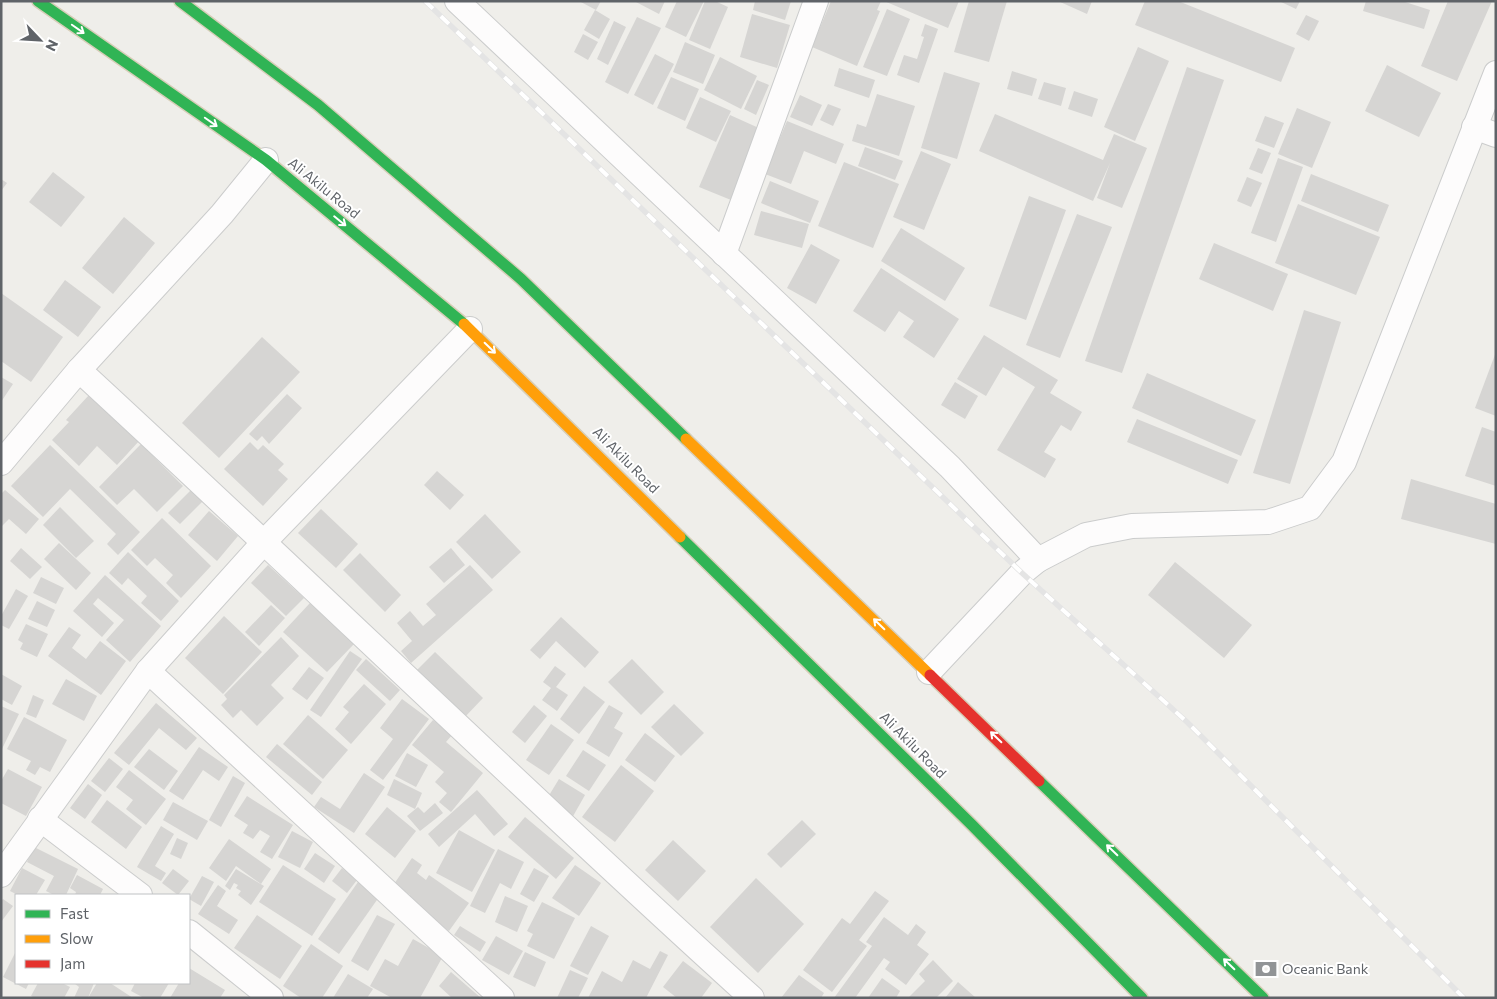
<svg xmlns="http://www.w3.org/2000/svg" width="1497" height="999" viewBox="0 0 1497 999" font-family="Commissioner,sans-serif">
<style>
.building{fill:#d6d5d3}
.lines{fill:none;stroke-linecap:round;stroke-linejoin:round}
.street-casing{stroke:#cbcccc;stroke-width:26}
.fast-casing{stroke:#d7ceb8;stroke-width:14}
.slow-casing{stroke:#d7ceb8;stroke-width:14}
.jam-casing{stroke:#d7ceb8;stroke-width:14}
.street{stroke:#fdfcfc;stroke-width:24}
.fast{stroke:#30b455;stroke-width:11}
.slow{stroke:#ff9f0a;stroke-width:11}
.jam{stroke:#e5322d;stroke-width:11}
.rail-casing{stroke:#e4e4e4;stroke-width:5.5}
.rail{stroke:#fff;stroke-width:4;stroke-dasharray:11;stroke-linecap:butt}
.oneway{stroke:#fff}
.labels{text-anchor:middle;stroke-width:4;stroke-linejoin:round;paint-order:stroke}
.street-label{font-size:14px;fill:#5f6368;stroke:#fff}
.poi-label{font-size:14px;fill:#5f6368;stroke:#fff;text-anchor:start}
</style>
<rect width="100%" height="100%" fill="#efeeea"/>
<g class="building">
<polygon points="579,1 601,1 596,10"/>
<polygon points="634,1 665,1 659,14"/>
<polygon points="677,1 704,1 686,37 665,27"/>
<polygon points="705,1 715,1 728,7 710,49 689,40"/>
<polygon points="755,1 791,1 785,20 753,10"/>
<polygon points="831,1 881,1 877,10 880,11 857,66 812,47"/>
<polygon points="884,1 959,1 948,28"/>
<polygon points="969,1 1007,1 989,62 954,52"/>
<polygon points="1058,1 1092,1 1087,14"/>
<polygon points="1145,1 1178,1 1295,48 1281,82 1135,25"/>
<polygon points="1279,1 1300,1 1296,9"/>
<polygon points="1366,1 1402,1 1430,10 1424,29 1363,11"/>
<polygon points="1448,1 1492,1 1457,81 1421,66"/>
<polygon points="887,9 910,19 887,76 863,67"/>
<polygon points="595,10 610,19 599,39 584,30"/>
<polygon points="752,14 790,25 777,68 740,57"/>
<polygon points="1306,15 1319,21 1309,41 1296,34"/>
<polygon points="637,17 661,28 628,94 605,82"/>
<polygon points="614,21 626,27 608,65 597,59"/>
<polygon points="925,24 938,29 919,83 897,75 904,55 917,59 924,37 921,36"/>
<polygon points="583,34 598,42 588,60 574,52"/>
<polygon points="685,42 715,55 703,84 673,72"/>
<polygon points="1138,47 1169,61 1135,141 1104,127"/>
<polygon points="655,54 674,64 653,105 634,95"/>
<polygon points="720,57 757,76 741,109 704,90"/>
<polygon points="1387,65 1441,93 1419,137 1365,111"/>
<polygon points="1187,67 1224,80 1122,373 1085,361"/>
<polygon points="839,68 875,80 869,98 834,86"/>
<polygon points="1012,71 1037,79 1032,96 1007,89"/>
<polygon points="944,72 980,83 957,159 921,148"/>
<polygon points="671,77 699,89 685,121 657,108"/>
<polygon points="757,80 769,85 756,115 744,109"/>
<polygon points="1044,82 1066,88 1061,106 1038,99"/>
<polygon points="1074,91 1098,99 1092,117 1068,109"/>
<polygon points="877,94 915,106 899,156 852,141 857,124 866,127"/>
<polygon points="800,95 822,105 812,126 790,117"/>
<polygon points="700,97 731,111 716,142 686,128"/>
<polygon points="828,104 841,109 833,126 820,120"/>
<polygon points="1297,108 1331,122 1312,168 1278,154"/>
<polygon points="995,114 1103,160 1114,134 1147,148 1122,208 1097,198 1110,163 1093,201 979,151"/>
<polygon points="730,115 761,129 731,200 699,187"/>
<polygon points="1265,116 1284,123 1274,148 1255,141"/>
<polygon points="787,121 844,144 836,164 804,151 791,184 765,174"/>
<polygon points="865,147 903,161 895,180 858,166"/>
<polygon points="1258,148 1271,153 1262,174 1249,169"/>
<polygon points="921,151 951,164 924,230 893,217"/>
<polygon points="1278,158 1303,167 1276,242 1251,233"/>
<polygon points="844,162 899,184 873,248 818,226"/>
<polygon points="53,172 85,197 61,227 29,202"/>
<polygon points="1311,174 1389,205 1378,232 1301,201"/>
<polygon points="1247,177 1262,183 1251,207 1237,201"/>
<polygon points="1,179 7,183 1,191"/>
<polygon points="770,181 819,201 810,223 761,203"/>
<polygon points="1029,196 1066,210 1026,320 989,306"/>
<polygon points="1298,204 1380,237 1356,295 1275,263"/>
<polygon points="761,211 809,224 802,248 754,235"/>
<polygon points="1077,214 1112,227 1060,358 1026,345"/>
<polygon points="124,217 155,243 113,294 82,268"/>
<polygon points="901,228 965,268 945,301 881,261"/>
<polygon points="1214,243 1288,274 1273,311 1199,279"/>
<polygon points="811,244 840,260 816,304 787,288"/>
<polygon points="881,268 959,319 934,358 903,337 914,321 899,311 885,332 853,311"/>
<polygon points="65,280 101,307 78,337 43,310"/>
<polygon points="1,293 63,337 31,382 1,361"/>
<polygon points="1304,310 1341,322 1290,484 1253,473"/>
<polygon points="984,335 1058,380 1050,393 1082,412 1071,431 1061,425 1044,452 1056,459 1045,478 997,450 1035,387 1003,367 986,396 957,379"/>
<polygon points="262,337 300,372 219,458 182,423"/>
<polygon points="1496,352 1496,416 1475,408"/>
<polygon points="1147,373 1256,420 1241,456 1132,408"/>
<polygon points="1,377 13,384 1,402"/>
<polygon points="955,382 978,396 965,419 941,405"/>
<polygon points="287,394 302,408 269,444 262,436 257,441 249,434"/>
<polygon points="89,395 139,441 117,465 97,446 79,466 52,440 69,422 66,420"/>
<polygon points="1137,419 1238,460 1228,484 1127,442"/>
<polygon points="1482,427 1496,432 1496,486 1465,476"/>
<polygon points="250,442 258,450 263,445 284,464 278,470 288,479 263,506 224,469"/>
<polygon points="141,444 183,486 157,512 134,489 117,505 99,487"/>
<polygon points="50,445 140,532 118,555 107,544 116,534 70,489 43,517 11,486"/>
<polygon points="437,471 464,495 450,510 424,485"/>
<polygon points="1411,479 1496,504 1496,544 1401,519"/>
<polygon points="193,488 204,500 180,524 168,513"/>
<polygon points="5,490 39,519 26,534 9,519 1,527 1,494"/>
<polygon points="60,507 94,541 76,558 43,525"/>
<polygon points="321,509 358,544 336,568 298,533"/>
<polygon points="209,511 238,536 217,561 188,535"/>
<polygon points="485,514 521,552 492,579 456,542"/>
<polygon points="162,518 211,566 181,598 166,583 173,575 155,558 147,566 131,550"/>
<polygon points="59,543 91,573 76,590 44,559"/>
<polygon points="21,548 42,567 30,579 10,561"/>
<polygon points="451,548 465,565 444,583 429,567"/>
<polygon points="128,552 179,601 161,621 141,603 147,596 128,578 122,585 109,573"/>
<polygon points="360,553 401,595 385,612 343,570"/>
<polygon points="1175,562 1252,625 1224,658 1148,595"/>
<polygon points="268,565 304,598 286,616 251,583"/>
<polygon points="470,565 493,590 411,663 401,651 412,641 397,623 410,611 423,626 436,615 426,604"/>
<polygon points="105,575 161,626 130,662 106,640 124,620 98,598 93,604 114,623 102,637 73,611"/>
<polygon points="41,577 64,588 56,604 33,593"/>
<polygon points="16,589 28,596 9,629 1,625 1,616"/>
<polygon points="37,601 55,610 47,627 28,619"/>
<polygon points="310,603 354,644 327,672 283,632"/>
<polygon points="271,605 285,618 259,646 245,632"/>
<polygon points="224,616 262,652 223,694 185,658"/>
<polygon points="561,617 599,652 585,668 556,641 540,659 530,650"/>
<polygon points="26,624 48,634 37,657 20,649 23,643 18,640"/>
<polygon points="69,627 81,635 72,648 86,659 100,641 126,661 101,695 48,656"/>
<polygon points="281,637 299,656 271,685 284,698 257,726 241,710 233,718 221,705 227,699 224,695"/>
<polygon points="350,651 362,659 321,717 310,710"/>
<polygon points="435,652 483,698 463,719 415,672"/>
<polygon points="366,659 400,690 390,701 356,670"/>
<polygon points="632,659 664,692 641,715 608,682"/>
<polygon points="555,666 566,674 556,687 568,695 557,711 542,700 551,688 543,682"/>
<polygon points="309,667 324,678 307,700 292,689"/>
<polygon points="1,674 22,686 12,705 1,699"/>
<polygon points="66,679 97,696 84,721 52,704"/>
<polygon points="364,684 386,704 351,744 335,729 349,712 343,707"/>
<polygon points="584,686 605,702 579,734 560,719"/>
<polygon points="33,695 44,700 36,718 26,714"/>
<polygon points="402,699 429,719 383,780 370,770 393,739 380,728"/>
<polygon points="156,703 197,738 186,750 159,728 129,765 114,753"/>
<polygon points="674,704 704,733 681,756 651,727"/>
<polygon points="534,705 547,716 525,743 512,732"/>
<polygon points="609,705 623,713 614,728 623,733 609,757 586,743"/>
<polygon points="1,706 19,714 1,751"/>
<polygon points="308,715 348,750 323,779 283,744"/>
<polygon points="24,717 67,740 50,772 40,767 35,775 26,770 31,761 7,749"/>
<polygon points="433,720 452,735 446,742 483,773 451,812 439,802 447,793 435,782 444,772 412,745"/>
<polygon points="551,724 574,740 549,775 526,760"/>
<polygon points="645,733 675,756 655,782 625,760"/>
<polygon points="277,744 322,782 312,795 266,757"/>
<polygon points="199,747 228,767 219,781 203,770 183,800 169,791"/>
<polygon points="149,749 178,771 164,790 134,767"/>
<polygon points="583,750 606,765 589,791 566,776"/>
<polygon points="407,753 428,765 416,787 395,776"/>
<polygon points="109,758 123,769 105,792 91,781"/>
<polygon points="621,765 654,791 615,842 582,817"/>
<polygon points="8,769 42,787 26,816 1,803 1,781"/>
<polygon points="129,770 166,799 146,825 126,809 133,800 116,787"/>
<polygon points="364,773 385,787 354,833 314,807 321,797 340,809"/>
<polygon points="233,776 245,783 221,827 209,820"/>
<polygon points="394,779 422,793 415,809 387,795"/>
<polygon points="559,779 585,795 572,818 545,802"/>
<polygon points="88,784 102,795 85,819 70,808"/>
<polygon points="477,790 508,824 494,836 475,814 439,847 428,834"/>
<polygon points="247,796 293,825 272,859 260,852 270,836 260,830 253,839 243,833 248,825 234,816"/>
<polygon points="107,800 142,827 126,849 91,822"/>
<polygon points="173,802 208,821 197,840 163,820"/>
<polygon points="435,803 443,813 420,831 407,816 418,807 424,813"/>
<polygon points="387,807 416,831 395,858 365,834"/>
<polygon points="525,817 574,858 556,879 508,837"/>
<polygon points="802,820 816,834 781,868 767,854"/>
<polygon points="161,826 174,834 155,866 166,873 161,881 137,867"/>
<polygon points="459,830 495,850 472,892 436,873"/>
<polygon points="292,831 313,842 300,868 278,857"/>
<polygon points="177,838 188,843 181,859 170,854"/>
<polygon points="229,839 271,869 261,884 236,866 226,881 209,868"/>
<polygon points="673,840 706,871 678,901 645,870"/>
<polygon points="34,847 78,869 66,895 54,895 46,891 54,876 27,862"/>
<polygon points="498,849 524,862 511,889 500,883 485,913 470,906"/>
<polygon points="315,853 335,866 324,883 304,869"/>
<polygon points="412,858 422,865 417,873 426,880 429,875 469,903 449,931 406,901 410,895 394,884"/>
<polygon points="283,865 336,899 312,936 259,902"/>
<polygon points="575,865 601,883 579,916 552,898"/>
<polygon points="22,868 45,880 36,895 18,895 10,891"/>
<polygon points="342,868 357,880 347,893 332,881"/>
<polygon points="534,868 549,876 534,902 520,894"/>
<polygon points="173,869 189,881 178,895 162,883"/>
<polygon points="236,869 264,886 251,905 238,895 241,891 236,888 238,885 234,883 230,890 225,886"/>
<polygon points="77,875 103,889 100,895 75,895 76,892 70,888"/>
<polygon points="202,876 214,882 201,906 189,899"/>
<polygon points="756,878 804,924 758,973 710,927"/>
<polygon points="358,882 379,897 339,954 318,939"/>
<polygon points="218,885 226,891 217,906 238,920 229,934 198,914"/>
<polygon points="875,891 889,901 859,940 867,946 832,992 803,970 842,918 850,924"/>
<polygon points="505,896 528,906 517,932 495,922"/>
<polygon points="3,899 13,906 1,922 1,901"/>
<polygon points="542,902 575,918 554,959 527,946 533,934 527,931"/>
<polygon points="257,915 302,946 280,979 234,948"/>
<polygon points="377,915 395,924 368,971 351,961"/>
<polygon points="884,917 908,935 916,924 926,932 917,945 929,954 906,985 885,969 890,962 884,958 855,998 834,998 872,946 866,942"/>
<polygon points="460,926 486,942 480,952 454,935"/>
<polygon points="591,926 609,936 588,975 570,966"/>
<polygon points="496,936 523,951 509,975 482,960"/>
<polygon points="413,939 443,956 420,998 392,998 370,986 385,959 398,966"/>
<polygon points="311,944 343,966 322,998 301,998 283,986"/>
<polygon points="660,951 668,955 646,998 588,998 602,971 622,982 633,960 650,969"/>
<polygon points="525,952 546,962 535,987 513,977"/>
<polygon points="15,953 16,983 29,983 26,989 3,977"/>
<polygon points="933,960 953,981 936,998 908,998 925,981 919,974"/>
<polygon points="683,961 712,983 701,998 677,998 663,987"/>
<polygon points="189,968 225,990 220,998 170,998 179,983 189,983"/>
<polygon points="570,970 588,978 578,998 557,998"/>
<polygon points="451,972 481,998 452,998 439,986"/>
<polygon points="348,974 373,989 367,998 333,998"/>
<polygon points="799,975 824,993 821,998 781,998"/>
<polygon points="882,978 900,991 896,998 868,998"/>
<polygon points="958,982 976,998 945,998"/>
<polygon points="38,983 62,983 70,987 64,998 35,998 31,996"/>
<polygon points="74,983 94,983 88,998 74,998 79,987"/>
<polygon points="97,983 110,983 133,998 88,998"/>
<polygon points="135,983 169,983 160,998 144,998 131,991"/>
</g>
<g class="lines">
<g class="street-casing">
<g id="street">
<polyline points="457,1 950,467 1038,560"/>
<polyline points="1474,127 1496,135"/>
<polyline points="724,254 816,1"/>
<path d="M79,370C305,578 524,792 752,998"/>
<polyline points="1,463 79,370 222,214 266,160"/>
<polyline points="148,671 502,998"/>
<polyline points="929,672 1022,573 1038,560 1086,535 1132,526 1268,522 1310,508 1344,462 1496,73"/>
<polyline points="40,819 140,895"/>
<polyline points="1,875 148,671 265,541 470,329"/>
<polyline points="189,932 271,998"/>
</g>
</g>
<g class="fast-casing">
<g id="fast">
<polyline points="38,1 266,160 464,324"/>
<polyline points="180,1 318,105 521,279 686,439"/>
<polyline points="680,537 972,825 1142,998"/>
<polyline points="1039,781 1263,998"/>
</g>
</g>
<g class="slow-casing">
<g id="slow">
<polyline points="464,324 680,537"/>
<polyline points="686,439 930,675"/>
</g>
</g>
<g class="jam-casing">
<polyline id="jam" points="930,675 1039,781"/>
</g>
<use href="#street" class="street"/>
<use href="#fast" class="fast"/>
<use href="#slow" class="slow"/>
<use href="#jam" class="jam"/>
<g class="rail-casing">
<polyline id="rail" points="425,1 1022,573 1187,722 1464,998"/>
</g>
<use href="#rail" class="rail"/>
</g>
<defs><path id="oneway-shaft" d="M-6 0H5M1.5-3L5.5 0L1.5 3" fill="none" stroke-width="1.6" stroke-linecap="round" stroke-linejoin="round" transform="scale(1.25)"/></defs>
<g class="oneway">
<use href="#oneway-shaft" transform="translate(78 29) rotate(35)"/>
<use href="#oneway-shaft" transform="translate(211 122) rotate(35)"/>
<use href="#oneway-shaft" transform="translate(340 221) rotate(39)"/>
<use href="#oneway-shaft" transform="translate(490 348) rotate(44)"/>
<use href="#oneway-shaft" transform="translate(879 624) rotate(-136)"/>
<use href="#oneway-shaft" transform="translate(996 737) rotate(-136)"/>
<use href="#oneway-shaft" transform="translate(1112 850) rotate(-136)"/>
<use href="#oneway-shaft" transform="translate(1229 964) rotate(-136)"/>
</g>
<defs>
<g id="bank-bare" transform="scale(1.725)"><path d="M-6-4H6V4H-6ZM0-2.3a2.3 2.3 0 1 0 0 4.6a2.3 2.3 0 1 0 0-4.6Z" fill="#919496" stroke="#fff" stroke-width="2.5" paint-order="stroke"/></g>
</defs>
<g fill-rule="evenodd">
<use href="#bank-bare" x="1266" y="969"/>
</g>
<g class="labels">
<g class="street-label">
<text transform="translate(324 188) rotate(39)" y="5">Ali Akilu Road</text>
<text transform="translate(626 460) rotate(45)" y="5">Ali Akilu Road</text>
<text transform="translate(913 745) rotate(45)" y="5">Ali Akilu Road</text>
</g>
<g class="poi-label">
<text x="1282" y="974">Oceanic Bank</text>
</g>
</g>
<rect width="1497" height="999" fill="none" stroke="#5f6368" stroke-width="5"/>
<rect x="15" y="894" width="175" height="90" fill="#ffffff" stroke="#bfc1c3"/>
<rect x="25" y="910" width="25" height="8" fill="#30b455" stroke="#bfc1c3"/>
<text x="60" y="919" font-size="15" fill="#5f6368">Fast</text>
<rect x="25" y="935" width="25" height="8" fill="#ff9f0a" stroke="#bfc1c3"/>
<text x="60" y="944" font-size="15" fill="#5f6368">Slow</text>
<rect x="25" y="960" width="25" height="8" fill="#e5322d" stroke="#bfc1c3"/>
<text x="60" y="969" font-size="15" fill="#5f6368">Jam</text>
<g transform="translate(40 40) rotate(115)" stroke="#ffffff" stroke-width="4" paint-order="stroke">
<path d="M0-4L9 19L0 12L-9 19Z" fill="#5f6368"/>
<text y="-8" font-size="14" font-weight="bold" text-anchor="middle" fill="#5f6368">N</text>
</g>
</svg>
